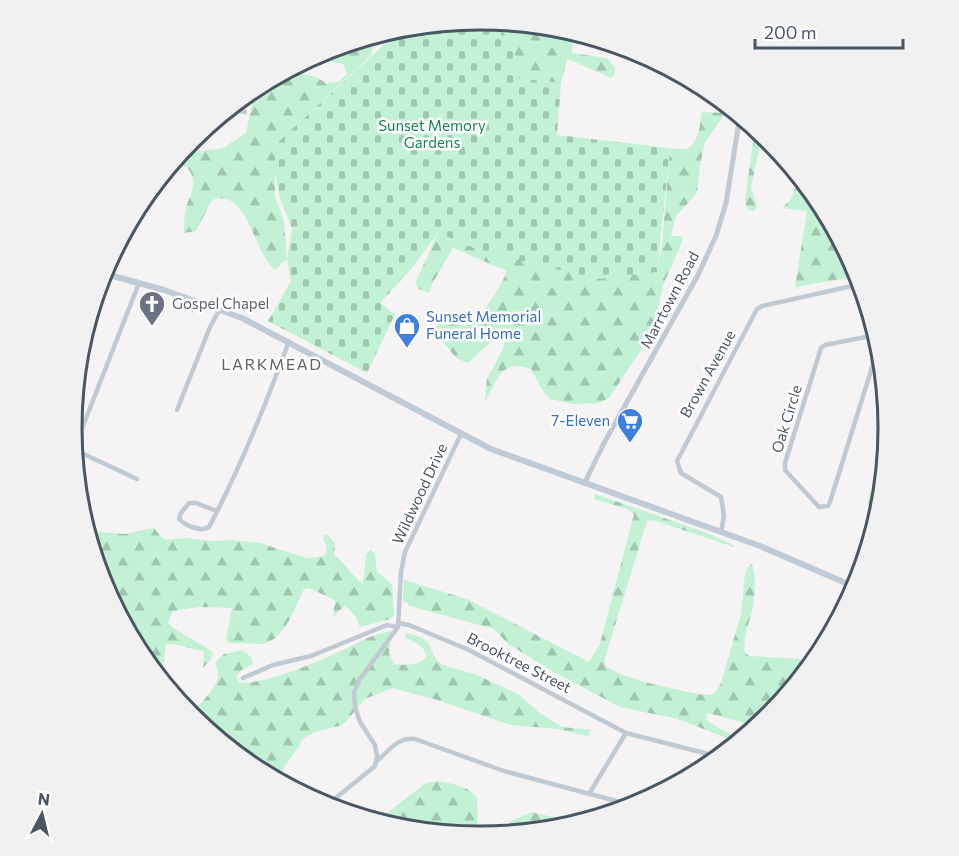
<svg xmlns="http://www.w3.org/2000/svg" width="959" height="856" viewBox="0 0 959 856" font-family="Commissioner,sans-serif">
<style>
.forest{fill:url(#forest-firs)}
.cemetery{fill:url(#cemetery-stones)}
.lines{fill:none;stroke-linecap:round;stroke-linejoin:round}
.minor{stroke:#c1cad2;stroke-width:4.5}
.tertiary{stroke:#c1cad2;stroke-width:5}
.secondary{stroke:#c1cbd6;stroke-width:6}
.labels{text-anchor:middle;stroke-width:5;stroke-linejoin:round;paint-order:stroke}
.park-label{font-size:15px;fill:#17864f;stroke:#fff}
.street-label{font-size:15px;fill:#4a5661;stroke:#fff}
.worship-label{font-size:15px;fill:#5b616d;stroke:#fff;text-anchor:start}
.shop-label{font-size:15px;fill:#366cbe;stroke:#fff;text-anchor:start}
.neighbourhood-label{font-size:16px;letter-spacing:1.5px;fill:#5f6368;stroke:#fff}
.rim{fill:none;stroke:#4a5661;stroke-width:3}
</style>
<defs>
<pattern id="forest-firs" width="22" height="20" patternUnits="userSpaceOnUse" patternTransform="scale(1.5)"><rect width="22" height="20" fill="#c3f1d5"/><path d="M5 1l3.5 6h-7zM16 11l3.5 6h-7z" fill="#a0c6b0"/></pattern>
<pattern id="cemetery-stones" width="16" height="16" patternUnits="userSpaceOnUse" patternTransform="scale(1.5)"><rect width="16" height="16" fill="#c3f1d5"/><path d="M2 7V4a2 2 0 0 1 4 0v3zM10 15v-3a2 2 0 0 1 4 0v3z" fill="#a0c6b0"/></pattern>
</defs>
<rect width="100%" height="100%" fill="#f5f3f3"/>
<g class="forest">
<polygon points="481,20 560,27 574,32 572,53 607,58 615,68 615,74 611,78 573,61 567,60 561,83 514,78 490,33"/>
<path d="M376,34L371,55L275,146V196L284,222L287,259L275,270C252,251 249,188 212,200L196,231L184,233C184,225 184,216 186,208C191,191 199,183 187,167L169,165L179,154L223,148L246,133C255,94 251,89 287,70L316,77L326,83L338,82L347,74L343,64L311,57L324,50Z"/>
<path d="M702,112L725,113L705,143L700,165L697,193L676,216L671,236H682L683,240L663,285L656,319L647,341L609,398L598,403L574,404L550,399L542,390L531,369C501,358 498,379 485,402L487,379L503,349L505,337L494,339L468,363L456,358L433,329L442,321C449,323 459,326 466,325C480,321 502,285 507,271L453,248L433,282L429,293L417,288L416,281L438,233L482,251L656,272L662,245L670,148C675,148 682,150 686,149C699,145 700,123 702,112Z"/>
<path d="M755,128L762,134L751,188L757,207L754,211C747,210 746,206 745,200Z"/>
<polygon points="800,178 819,201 858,276 795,287 807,211 782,208 791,199"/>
<polygon points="885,437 887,437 882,477 869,506 867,504"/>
<path d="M595,494L707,533L729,543L734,547L653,520L647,521L605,658V665C620,679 676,689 698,694L709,695L715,693L721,683L741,614L745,574L748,567L752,564C756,577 755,593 753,606C750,623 742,636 745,653L750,656L815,660L768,717L754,728L738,721L707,713L706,719L715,726L740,739L734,741L678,719L620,707L550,670L507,643L494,629L410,606L403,600L404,580L467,599L589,662L600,644L634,514L627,509L594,499Z"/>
<path d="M154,528L162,538L167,540L186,538L212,541L229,540L260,543L307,558L320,557L325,555L327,549L323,538L327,534L335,543L334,555C346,563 351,575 363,584L366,555L370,550L375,553L377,572L392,584L394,615L390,619L360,627L356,617L345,605L333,617L335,600L309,588L304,589C295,607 286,638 263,644L229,643L226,639L232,608L199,607L173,611L168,623L172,627L213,652L211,659L203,668L204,651C191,650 180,643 166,644L161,681L140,655L102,584L86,531L124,534Z"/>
<path d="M392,631L389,653L394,664C423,668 442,655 407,638L405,633C441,639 424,653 443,665L477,675L518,694L541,714L562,727L591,730L588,736L557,729L511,725L434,699L392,688L365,699L343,725L315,732L304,738L276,780L252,767L189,715C198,706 217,689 218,676C219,671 216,667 215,662L224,654L242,650L251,657L253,664C245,668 239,670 236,678L240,683C271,683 317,662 345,649C361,641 375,633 392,631Z"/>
<path d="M437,781C450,783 471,787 477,798L478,836L399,829L372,820L388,812L426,783Z"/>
<polygon points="532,812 577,823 559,829 502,834 511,821"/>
</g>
<polygon class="cemetery" points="481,20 491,33 515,38 515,78 561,83 557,135 670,148 657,272 597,279 482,251 438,233 411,269 380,303 395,314 367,373 268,321 291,281 287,259 292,229 279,195 275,172 275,145 401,29"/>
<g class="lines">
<g class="minor">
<polyline points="228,108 245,112"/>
<polyline points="876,335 825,345 821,348 785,463 785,470 819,507 828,506 830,502 879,345"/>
<polyline points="177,410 210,327 220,309"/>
<polyline points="73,449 137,479"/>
<polyline points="74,449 139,283"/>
<path d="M217,511L196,503H189L181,513L179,519C186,526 201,532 209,527C241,467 266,404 289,341"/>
<polyline points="721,532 724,516 721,497 681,473 677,461 757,309 762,306 861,284"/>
<polyline points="398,623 409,625 469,650 626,733 720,757"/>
<polyline points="243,678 273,665 311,656 387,625 398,627"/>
<path d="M376,762C389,751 397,737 415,739L504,771L635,806"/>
<polyline points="589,794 626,733"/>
<polyline points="326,806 375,766 377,756 375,745 360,722 355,707 354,692 360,679 398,627 401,572 405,552 461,434"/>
</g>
<polyline class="tertiary" points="585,482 604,443 698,275 716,236 726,203 740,116"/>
<polyline class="secondary" points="102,273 164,290 242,318 491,449 760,546 855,587"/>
</g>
<defs>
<g id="church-pin" transform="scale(1.35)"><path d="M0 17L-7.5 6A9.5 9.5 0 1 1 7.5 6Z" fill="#6b7280" stroke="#fff"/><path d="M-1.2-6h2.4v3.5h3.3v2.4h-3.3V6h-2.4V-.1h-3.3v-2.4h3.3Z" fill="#fff"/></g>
<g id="shop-pin" transform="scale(1.35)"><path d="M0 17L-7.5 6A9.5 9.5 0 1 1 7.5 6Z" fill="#3f7fe0" stroke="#fff"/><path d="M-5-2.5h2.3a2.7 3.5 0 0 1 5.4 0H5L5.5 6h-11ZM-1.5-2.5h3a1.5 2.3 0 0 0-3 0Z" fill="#fff"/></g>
<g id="supermarket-pin" transform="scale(1.35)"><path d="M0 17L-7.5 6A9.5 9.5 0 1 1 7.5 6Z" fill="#3f7fe0" stroke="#fff"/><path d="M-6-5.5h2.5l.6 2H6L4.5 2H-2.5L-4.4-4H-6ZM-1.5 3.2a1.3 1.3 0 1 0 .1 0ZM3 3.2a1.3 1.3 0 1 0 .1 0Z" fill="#fff"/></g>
</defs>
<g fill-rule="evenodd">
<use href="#church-pin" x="152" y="304"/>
<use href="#shop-pin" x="407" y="326"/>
<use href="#supermarket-pin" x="630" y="421"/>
</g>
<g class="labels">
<g class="park-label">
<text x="432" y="131">Sunset Memory<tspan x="432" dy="17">Gardens</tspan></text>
</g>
<g class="street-label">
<text transform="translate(670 300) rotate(-62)" y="5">Marrtown Road</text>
<text transform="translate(708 374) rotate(-61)" y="5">Brown Avenue</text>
<text transform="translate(787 419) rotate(-73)" y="5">Oak Circle</text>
<text transform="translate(420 494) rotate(-65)" y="5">Wildwood Drive</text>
<text transform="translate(519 663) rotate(27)" y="5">Brooktree Street</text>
</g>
<g class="worship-label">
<text x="172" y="309">Gospel Chapel</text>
</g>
<g class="shop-label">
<text x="426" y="322">Sunset Memorial<tspan x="426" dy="17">Funeral Home</tspan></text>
<text x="610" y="426" text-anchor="end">7-Eleven</text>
</g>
<g class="neighbourhood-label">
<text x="272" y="370">LARKMEAD</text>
</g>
</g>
<path d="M0 0H959V856H0ZM82 428a398 398 0 1 1 796 0a398 398 0 1 1-796 0Z" fill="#f1f1f2" fill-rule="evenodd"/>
<path class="rim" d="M82 428a398 398 0 1 1 796 0a398 398 0 1 1-796 0Z"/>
<g transform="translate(42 814) rotate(7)" stroke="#ffffff" stroke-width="4.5" paint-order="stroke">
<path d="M0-4.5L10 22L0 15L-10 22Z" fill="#4a5661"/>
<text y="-9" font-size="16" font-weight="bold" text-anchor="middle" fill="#4a5661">N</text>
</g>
<path d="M755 39v9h148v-9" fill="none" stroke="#4a5661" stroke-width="3"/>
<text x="764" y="39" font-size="18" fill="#4a5661" stroke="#ffffff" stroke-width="4.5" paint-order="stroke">200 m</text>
</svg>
